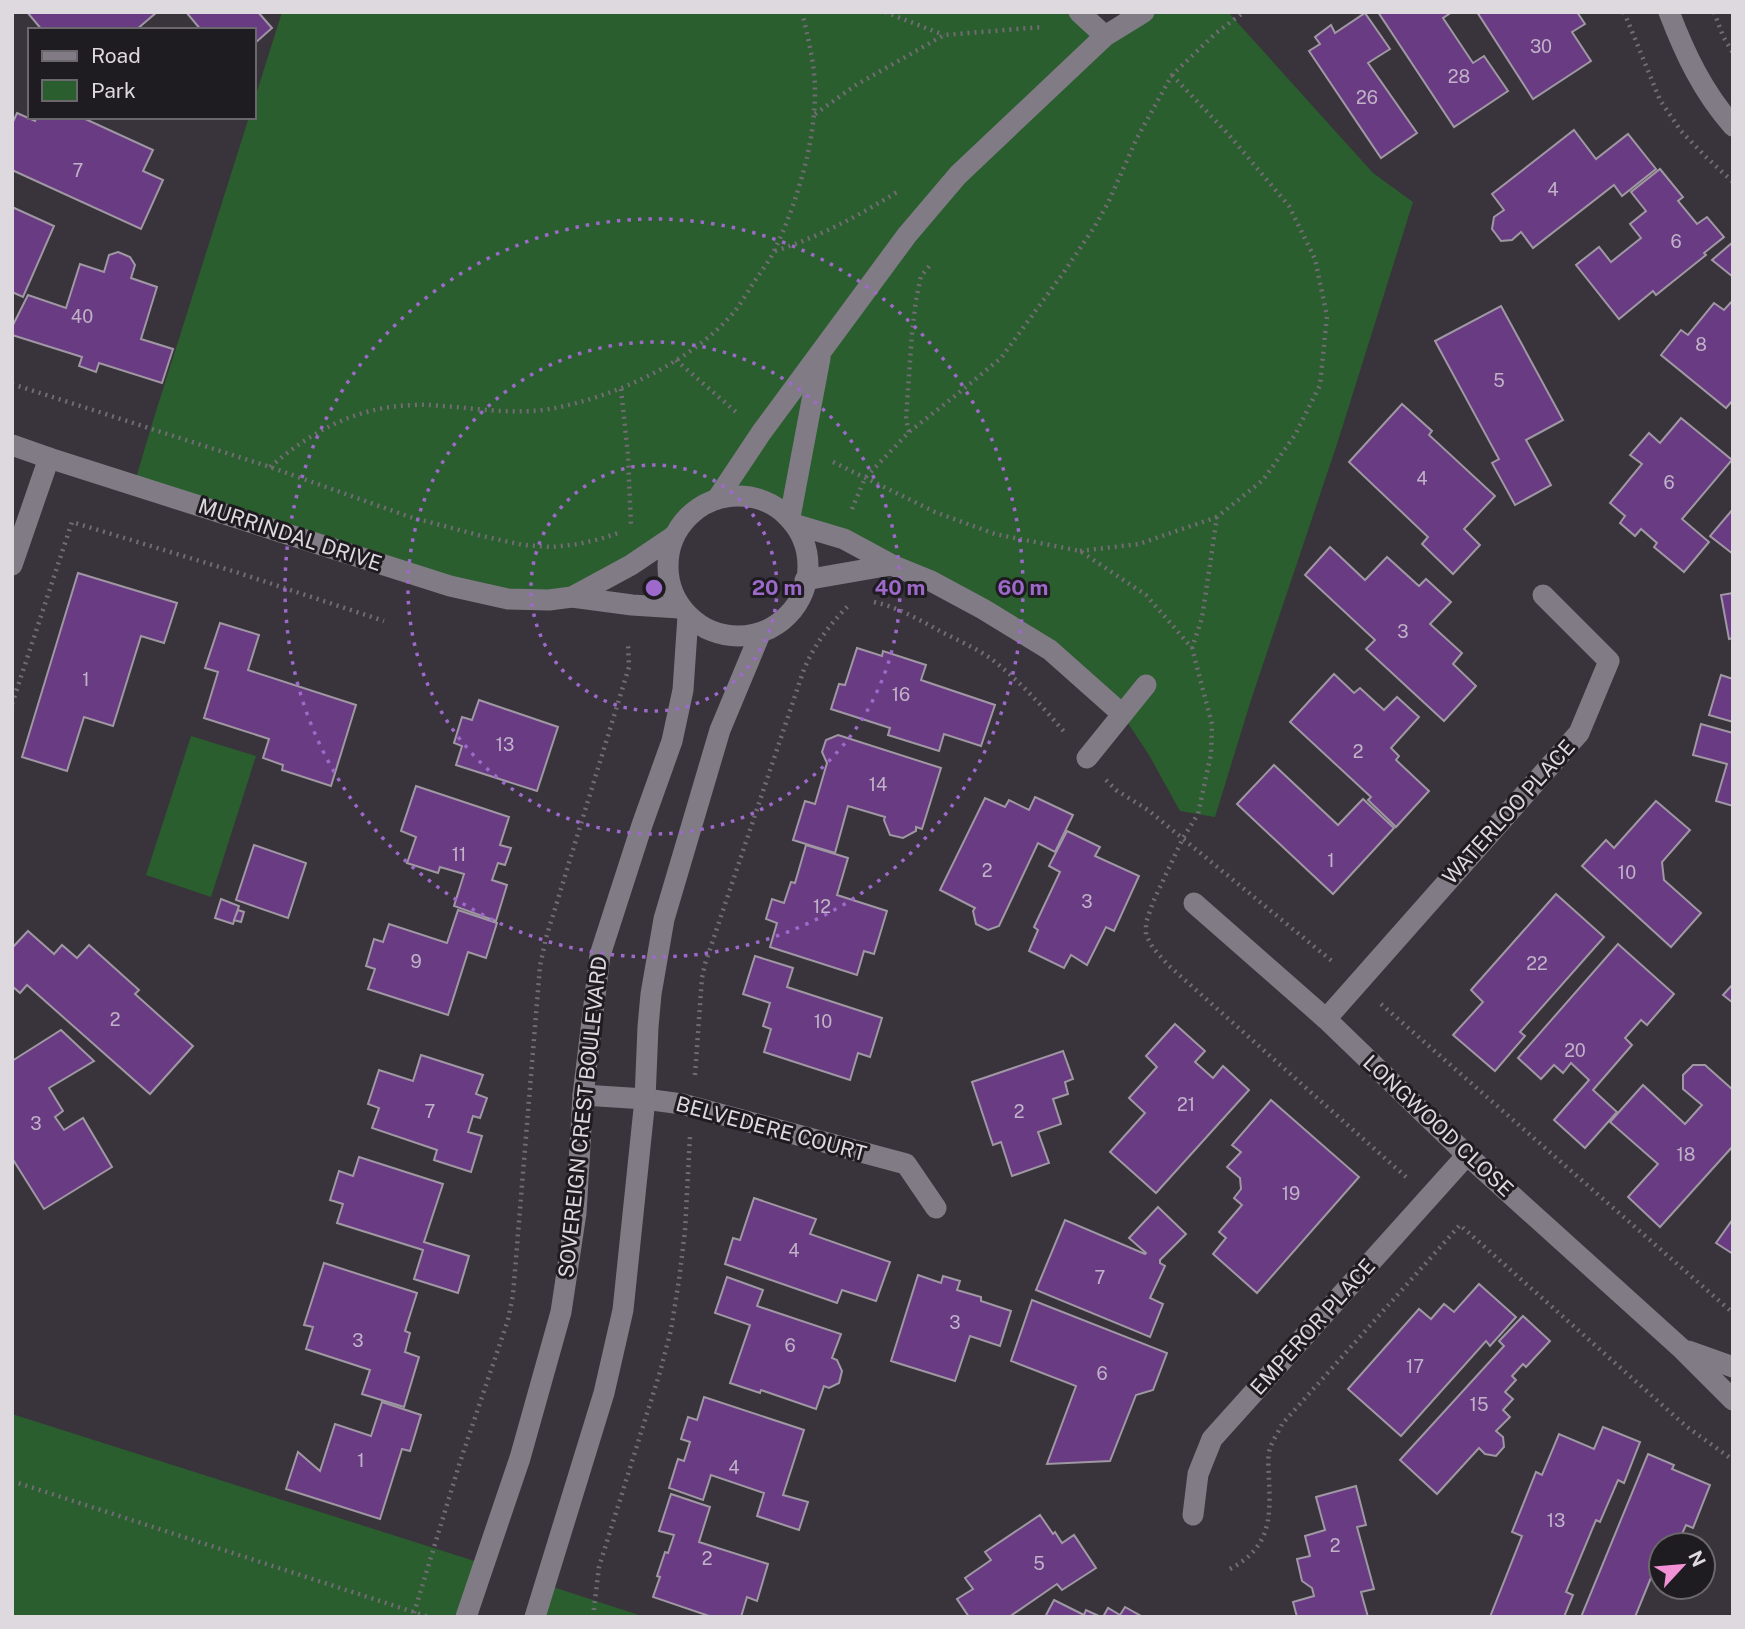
<svg xmlns="http://www.w3.org/2000/svg" width="1745" height="1629" viewBox="0 0 1745 1629" font-family="'Public Sans',sans-serif">
<style>
.green{fill:#2a5e2e}
.building{fill:#693b82;stroke:#9f98a3;stroke-width:2}
.lines{fill:none;stroke-linecap:round;stroke-linejoin:round}
.path{stroke:#716c74;stroke-width:4.5;stroke-dasharray:2 5;stroke-linecap:butt}
.minor{stroke:#817b86;stroke-width:21}
.ring{fill:none;stroke:#9d69ca;stroke-width:3.5;stroke-dasharray:3.5 7}
.labels{text-anchor:middle;stroke-width:6;stroke-linejoin:round;paint-order:stroke}
.number-label{font-size:18px;fill:#c0b2c8}
.street-label{font-size:21px;fill:#ddd9df;stroke:#1e1c20}
.centre{fill:#9d69ca;stroke:#1e1c20;stroke-width:3.5}
.ring-label{font-size:21px;text-anchor:middle;font-weight:bold;fill:#9d69ca;stroke:#1e1c20;stroke-width:6;stroke-linejoin:round;paint-order:stroke}
</style>
<rect width="100%" height="100%" fill="#39333c"/>
<g class="green">
<polygon points="282,12 1079,12 1105,36 1144,12 1228,12 1373,173 1413,202 1338,441 1251,700 1215,817 1180,811 1149,755 1122,714 1050,650 797,525 767,502 744,495 717,499 693,511 674,536 572,597 528,599 134,485 152,424 249,117 254,117 254,101"/>
<polygon points="191,736 256,756 211,897 146,875"/>
<polygon points="12,1414 484,1564 466,1617 12,1617"/>
<polygon points="544,1584 645,1617 535,1617"/>
</g>
<g class="building">
<polygon points="27,12 157,12 136,30 42,30"/>
<polygon points="186,12 258,12 272,28 254,44 254,30 201,30"/>
<polygon points="1378,12 1452,12 1443,18 1473,63 1484,56 1508,91 1454,127"/>
<polygon points="1477,12 1577,12 1585,24 1572,32 1591,61 1533,99"/>
<polygon points="1365,13 1390,49 1368,63 1417,133 1381,158 1309,51 1320,44 1315,37 1331,25 1335,33"/>
<polygon points="17,113 35,121 37,117 81,117 153,150 143,171 163,180 141,229 12,170 12,124"/>
<polygon points="1574,130 1596,159 1628,134 1656,169 1622,196 1614,185 1533,248 1521,232 1512,240 1501,241 1492,229 1494,217 1504,210 1492,194"/>
<polygon points="1660,169 1683,197 1678,201 1697,224 1707,217 1724,237 1704,253 1706,255 1656,295 1653,291 1619,319 1576,265 1599,247 1611,262 1641,238 1630,224 1646,211 1631,192"/>
<polygon points="12,207 54,226 23,297 12,292"/>
<polygon points="1733,242 1733,277 1712,260"/>
<polygon points="118,252 130,257 135,265 131,278 157,287 141,339 173,349 162,383 99,363 96,372 79,366 82,357 12,335 12,327 28,295 66,308 80,264 104,272 109,255"/>
<polygon points="1733,300 1733,400 1726,408 1661,355 1681,330 1688,335 1714,303 1724,310"/>
<polygon points="1501,306 1563,420 1526,440 1551,485 1515,505 1492,463 1499,459 1435,341"/>
<polygon points="1402,404 1432,431 1429,435 1495,496 1464,529 1480,545 1453,574 1422,544 1428,537 1349,462"/>
<polygon points="1681,418 1732,460 1682,519 1709,542 1684,572 1654,547 1657,543 1641,529 1635,536 1620,523 1625,516 1610,503 1642,464 1630,455 1649,433 1660,443"/>
<polygon points="1733,509 1733,554 1710,536"/>
<polygon points="1330,547 1365,580 1387,557 1419,586 1426,579 1451,602 1430,624 1462,653 1453,664 1476,686 1444,721 1366,649 1375,640 1305,575"/>
<polygon points="78,573 177,603 164,643 141,636 113,726 84,717 67,771 22,757"/>
<polygon points="1733,593 1733,638 1729,639 1721,595"/>
<polygon points="220,623 259,635 248,670 356,705 331,786 282,770 283,765 263,758 269,739 204,718 218,672 205,668"/>
<polygon points="857,648 882,656 883,651 926,665 921,680 995,705 981,746 944,734 939,751 888,735 890,728 831,709 839,684 845,685"/>
<polygon points="1334,674 1354,693 1360,688 1384,710 1397,697 1419,717 1391,748 1399,756 1396,760 1429,791 1396,827 1368,800 1371,797 1290,722"/>
<polygon points="1721,675 1733,679 1733,722 1709,715"/>
<polygon points="479,700 558,727 537,791 456,765 462,746 454,743 462,717 472,720"/>
<polygon points="1701,724 1733,733 1733,806 1716,801 1727,764 1693,755"/>
<polygon points="838,735 941,768 922,829 916,827 916,831 903,838 890,835 884,820 885,817 848,806 835,853 793,840 805,801 815,804 827,763 822,752 826,740"/>
<polygon points="1274,765 1338,825 1363,799 1394,828 1333,894 1237,804"/>
<polygon points="416,786 509,817 500,845 511,848 505,865 498,863 492,880 507,885 496,921 454,906 464,874 440,867 438,873 407,863 416,837 401,831"/>
<polygon points="1035,797 1073,815 1055,852 1038,843 999,926 988,930 976,924 973,911 975,908 940,890 985,798 1005,807 1009,800 1029,810"/>
<polygon points="1656,801 1690,830 1662,862 1664,880 1701,913 1671,947 1582,866 1606,840 1614,848"/>
<polygon points="1067,831 1100,847 1095,856 1139,876 1114,931 1106,927 1087,965 1071,955 1064,968 1029,951 1038,930 1034,927 1060,872 1049,866"/>
<polygon points="254,845 306,863 288,918 236,900"/>
<polygon points="806,845 848,858 837,895 887,911 874,954 864,951 857,975 770,947 777,923 766,919 772,899 784,903 791,882 795,883"/>
<polygon points="1556,894 1604,937 1520,1032 1525,1036 1495,1071 1453,1035 1483,1002 1471,990"/>
<polygon points="221,899 239,906 233,924 215,918"/>
<polygon points="238,910 244,912 241,922 234,920"/>
<polygon points="458,910 497,923 486,958 468,952 448,1015 368,989 375,969 366,966 374,939 383,942 389,924 447,943"/>
<polygon points="28,931 54,954 62,945 77,958 89,945 139,990 135,994 193,1046 150,1094 27,985 20,993 12,986 12,948"/>
<polygon points="1618,944 1674,994 1647,1025 1641,1020 1625,1038 1632,1045 1593,1090 1617,1112 1585,1148 1554,1120 1589,1080 1571,1063 1563,1073 1554,1065 1541,1079 1518,1058"/>
<polygon points="755,956 793,968 787,987 882,1018 870,1057 858,1053 850,1080 764,1052 771,1029 763,1026 770,1003 743,994"/>
<polygon points="1733,984 1733,1003 1723,995"/>
<polygon points="1175,1024 1205,1051 1195,1062 1213,1078 1223,1066 1249,1090 1156,1193 1110,1152 1145,1113 1129,1098 1157,1067 1146,1056"/>
<polygon points="61,1030 94,1061 49,1088 63,1111 55,1117 64,1130 83,1118 112,1167 44,1209 12,1158 12,1061"/>
<polygon points="1063,1051 1073,1079 1065,1082 1068,1094 1053,1099 1061,1124 1038,1132 1049,1163 1012,1176 1001,1142 993,1145 972,1082"/>
<polygon points="421,1055 483,1075 476,1094 487,1098 480,1118 473,1116 468,1132 482,1136 471,1172 434,1160 437,1150 372,1128 379,1108 368,1104 379,1070 413,1081"/>
<polygon points="1693,1065 1705,1065 1733,1090 1733,1146 1660,1227 1628,1197 1658,1164 1610,1122 1643,1085 1685,1124 1702,1105 1683,1089 1683,1075"/>
<polygon points="1271,1100 1359,1177 1257,1293 1213,1254 1226,1238 1219,1232 1242,1205 1234,1198 1241,1189 1240,1178 1227,1167 1241,1152 1232,1145"/>
<polygon points="359,1157 443,1184 424,1242 469,1256 458,1293 414,1279 423,1250 337,1223 343,1204 330,1200 339,1171 353,1176"/>
<polygon points="754,1198 816,1219 810,1234 890,1262 876,1301 842,1290 837,1303 725,1264 733,1238 740,1240"/>
<polygon points="1158,1207 1186,1234 1160,1260 1160,1263 1165,1266 1150,1298 1163,1304 1150,1337 1036,1290 1065,1220 1145,1254 1146,1253 1129,1238"/>
<polygon points="1733,1219 1733,1254 1716,1243"/>
<polygon points="324,1263 417,1293 405,1331 410,1333 405,1352 419,1357 404,1407 362,1394 370,1370 306,1349 313,1327 304,1325"/>
<polygon points="918,1275 941,1283 943,1276 960,1281 957,1290 981,1297 981,1301 1011,1311 1000,1346 970,1336 955,1381 891,1361"/>
<polygon points="727,1277 763,1290 757,1306 841,1334 832,1358 837,1360 842,1371 839,1383 829,1388 824,1386 816,1409 761,1390 760,1393 730,1383 750,1325 715,1313"/>
<polygon points="1479,1284 1516,1317 1490,1346 1486,1341 1401,1436 1348,1389 1419,1309 1431,1319 1444,1304 1454,1312"/>
<polygon points="1032,1300 1167,1353 1153,1390 1136,1395 1110,1461 1047,1464 1076,1386 1011,1361"/>
<polygon points="1523,1316 1550,1341 1526,1367 1523,1364 1512,1376 1516,1380 1505,1392 1513,1399 1503,1410 1510,1417 1496,1431 1503,1437 1504,1447 1496,1456 1485,1454 1479,1448 1437,1494 1400,1460 1504,1346 1499,1341"/>
<polygon points="704,1397 804,1430 783,1495 808,1502 799,1530 757,1516 764,1493 711,1475 703,1500 669,1488 678,1459 684,1461 690,1442 681,1439 688,1417 697,1420"/>
<polygon points="382,1402 421,1415 410,1451 402,1449 380,1519 286,1489 298,1452 320,1471 335,1424 371,1436"/>
<polygon points="1603,1427 1640,1442 1624,1483 1618,1480 1600,1522 1596,1520 1566,1592 1573,1595 1564,1617 1490,1617 1522,1536 1512,1532 1536,1472 1542,1475 1559,1434 1594,1449"/>
<polygon points="1648,1454 1674,1465 1672,1469 1710,1485 1693,1528 1686,1525 1677,1545 1661,1545 1661,1565 1657,1563 1635,1617 1581,1617"/>
<polygon points="1356,1486 1366,1525 1357,1527 1374,1589 1361,1592 1368,1617 1297,1617 1293,1602 1314,1596 1312,1588 1302,1581 1297,1559 1310,1556 1305,1536 1325,1530 1316,1497"/>
<polygon points="671,1494 710,1507 699,1542 768,1564 757,1601 747,1597 741,1617 712,1617 653,1597 660,1577 657,1576 665,1552 668,1553 674,1535 659,1531"/>
<polygon points="1040,1515 1053,1534 1055,1532 1062,1543 1074,1535 1096,1568 1062,1590 1057,1584 1009,1617 969,1617 957,1599 973,1589 965,1578 991,1560 985,1552"/>
<polygon points="1054,1600 1084,1615 1086,1610 1101,1617 1045,1617"/>
<polygon points="1125,1607 1143,1617 1103,1617 1108,1608 1120,1615"/>
</g>
<g class="lines">
<g class="path">
<polyline points="885,12 944,35"/>
<polyline points="1624,12 1660,100 1681,131 1706,157 1733,182"/>
<polyline points="1714,12 1723,36 1733,53"/>
<polyline points="1172,75 1229,135 1289,206 1315,259 1327,316 1320,385 1295,435 1263,480 1217,517 1202,618 1192,648"/>
<polyline points="815,114 856,85 944,35 1042,27"/>
<path d="M775,251C819,237 858,216 897,192"/>
<polyline points="676,360 736,412"/>
<polyline points="12,384 270,467 410,517 482,536 523,545 551,547 578,544 600,539 618,533"/>
<polyline points="621,389 628,455 631,526"/>
<polyline points="909,432 906,419 912,333 916,300 921,276 932,263"/>
<polyline points="833,462 935,512 995,534 1080,551 1146,595 1192,648 1212,724 1211,754 1198,814 1183,838 1153,902 1146,923 1146,935 1153,948 1168,965 1406,1177"/>
<path d="M270,467C312,431 356,407 413,405C427,404 441,406 455,407C487,410 519,414 550,409C615,397 692,362 735,311C741,303 747,293 752,285C760,273 769,262 775,249C784,230 792,210 798,190C808,158 815,125 815,91C815,65 808,38 802,12"/>
<polyline points="852,509 865,478 909,432 955,396 1001,358 1064,272 1095,226 1108,203 1137,138 1172,75 1216,33 1244,12"/>
<polyline points="1080,551 1139,544 1217,517"/>
<path d="M874,602C897,607 918,619 938,630C955,639 974,647 990,658C1019,680 1042,706 1066,734"/>
<polyline points="12,704 72,522 239,573 384,621"/>
<polyline points="1106,780 1116,790 1148,810 1333,962"/>
<polyline points="1381,1004 1733,1313"/>
<path d="M695,1075L702,978L705,964L803,672C813,646 830,624 849,605"/>
<polyline points="12,1481 429,1617"/>
<path d="M1230,1569C1269,1548 1271,1521 1269,1481C1269,1471 1267,1458 1270,1448C1273,1440 1279,1431 1282,1424L1460,1225L1687,1427L1733,1460"/>
<polyline points="414,1613 460,1462 508,1320 513,1295 540,966 546,938 629,667 628,643"/>
<polyline points="593,1617 599,1567 660,1372 671,1330 679,1280 685,1231 690,1136"/>
</g>
<g class="minor">
<polyline points="1079,12 1105,36"/>
<path d="M1669,12C1685,54 1703,92 1733,126"/>
<polyline points="12,445 49,458 450,586 508,599 549,600 572,597 632,605 679,608"/>
<circle cx="738" cy="566" r="70"/>
<polyline points="717,499 761,433 907,235 958,175 1105,36 1144,12"/>
<polyline points="790,517 820,358"/>
<polyline points="797,525 844,539 894,566 931,581 983,609 1050,650 1122,714"/>
<polyline points="12,565 49,458"/>
<polyline points="805,580 891,565"/>
<polyline points="572,597 631,565 674,536"/>
<polyline points="1087,758 1146,685"/>
<polyline points="1194,903 1326,1019 1467,1155 1682,1349 1733,1400"/>
<polyline points="1326,1019 1579,733 1609,661 1543,595"/>
<polyline points="583,1095 645,1099 682,1104 906,1164 936,1208"/>
<polyline points="1688,1351 1733,1367"/>
<polyline points="1193,1515 1198,1474 1212,1439 1467,1155"/>
<polyline points="466,1617 520,1458 561,1312 576,1213 583,1095 600,955 642,825 672,741 683,690 688,616"/>
<polyline points="535,1617 604,1393 623,1310 645,1099 648,1027 651,994 664,919 720,730 760,634"/>
</g>
</g>
<g class="ring">
<circle cx="654" cy="588" r="123"/>
<circle cx="654" cy="588" r="246"/>
<circle cx="654" cy="588" r="369"/>
</g>
<g class="labels">
<g class="number-label">
<text x="1541" y="53">30</text>
<text x="1459" y="83">28</text>
<text x="1367" y="104">26</text>
<text x="78" y="177">7</text>
<text x="1553" y="196">4</text>
<text x="1676" y="248">6</text>
<text x="82" y="323">40</text>
<text x="1701" y="351">8</text>
<text x="1499" y="387">5</text>
<text x="1422" y="485">4</text>
<text x="1669" y="489">6</text>
<text x="1403" y="638">3</text>
<text x="86" y="686">1</text>
<text x="901" y="701">16</text>
<text x="505" y="751">13</text>
<text x="1358" y="758">2</text>
<text x="878" y="791">14</text>
<text x="459" y="861">11</text>
<text x="1331" y="867">1</text>
<text x="987" y="877">2</text>
<text x="1627" y="879">10</text>
<text x="1087" y="908">3</text>
<text x="822" y="913">12</text>
<text x="416" y="968">9</text>
<text x="1537" y="970">22</text>
<text x="115" y="1026">2</text>
<text x="823" y="1028">10</text>
<text x="1575" y="1057">20</text>
<text x="1186" y="1111">21</text>
<text x="430" y="1118">7</text>
<text x="1019" y="1118">2</text>
<text x="36" y="1130">3</text>
<text x="1686" y="1161">18</text>
<text x="1291" y="1200">19</text>
<text x="794" y="1257">4</text>
<text x="1100" y="1284">7</text>
<text x="955" y="1329">3</text>
<text x="358" y="1347">3</text>
<text x="790" y="1352">6</text>
<text x="1415" y="1373">17</text>
<text x="1102" y="1380">6</text>
<text x="1479" y="1411">15</text>
<text x="361" y="1467">1</text>
<text x="734" y="1474">4</text>
<text x="1556" y="1527">13</text>
<text x="1335" y="1552">2</text>
<text x="707" y="1565">2</text>
<text x="1039" y="1570">5</text>
</g>
<g class="street-label">
<text transform="translate(290 535) rotate(18)" y="7">MURRINDAL DRIVE</text>
<text transform="translate(1509 812) rotate(-48)" y="7">WATERLOO PLACE</text>
<text transform="translate(583 1117) rotate(-84)" y="7">SOVEREIGN CREST BOULEVARD</text>
<text transform="translate(1438 1126) rotate(43)" y="7">LONGWOOD CLOSE</text>
<text transform="translate(771 1129) rotate(15)" y="7">BELVEDERE COURT</text>
<text transform="translate(1313 1327) rotate(-48)" y="7">EMPEROR PLACE</text>
</g>
</g>
<circle cx="654" cy="588" r="10" class="centre"/>
<g class="ring-label">
<text x="777" y="595">20 m</text>
<text x="900" y="595">40 m</text>
<text x="1023" y="595">60 m</text>
</g>
<rect width="1745" height="1629" fill="none" stroke="#ddd9df" stroke-width="28"/>
<rect x="28" y="28" width="228" height="91" fill="#1e1c20" stroke="#6a686c" stroke-width="2"/>
<rect x="42" y="51" width="35" height="10" fill="#817b86" stroke="#6a686c" stroke-width="2"/>
<text x="91" y="63" font-size="21" fill="#ddd9df">Road</text>
<rect x="42" y="80" width="35" height="21" fill="#2a5e2e" stroke="#6a686c" stroke-width="2"/>
<text x="91" y="98" font-size="21" fill="#ddd9df">Park</text>
<g transform="translate(1682 1566) rotate(64)"><circle r="33" fill="#1e1c20" stroke="#6a686c" stroke-width="2"/>
<path d="M0-5L12 26L0 18L-12 26Z" fill="#f291d6"/>
<text y="-10" font-size="19" font-weight="bold" text-anchor="middle" fill="#ddd9df">N</text>
</g>
</svg>
